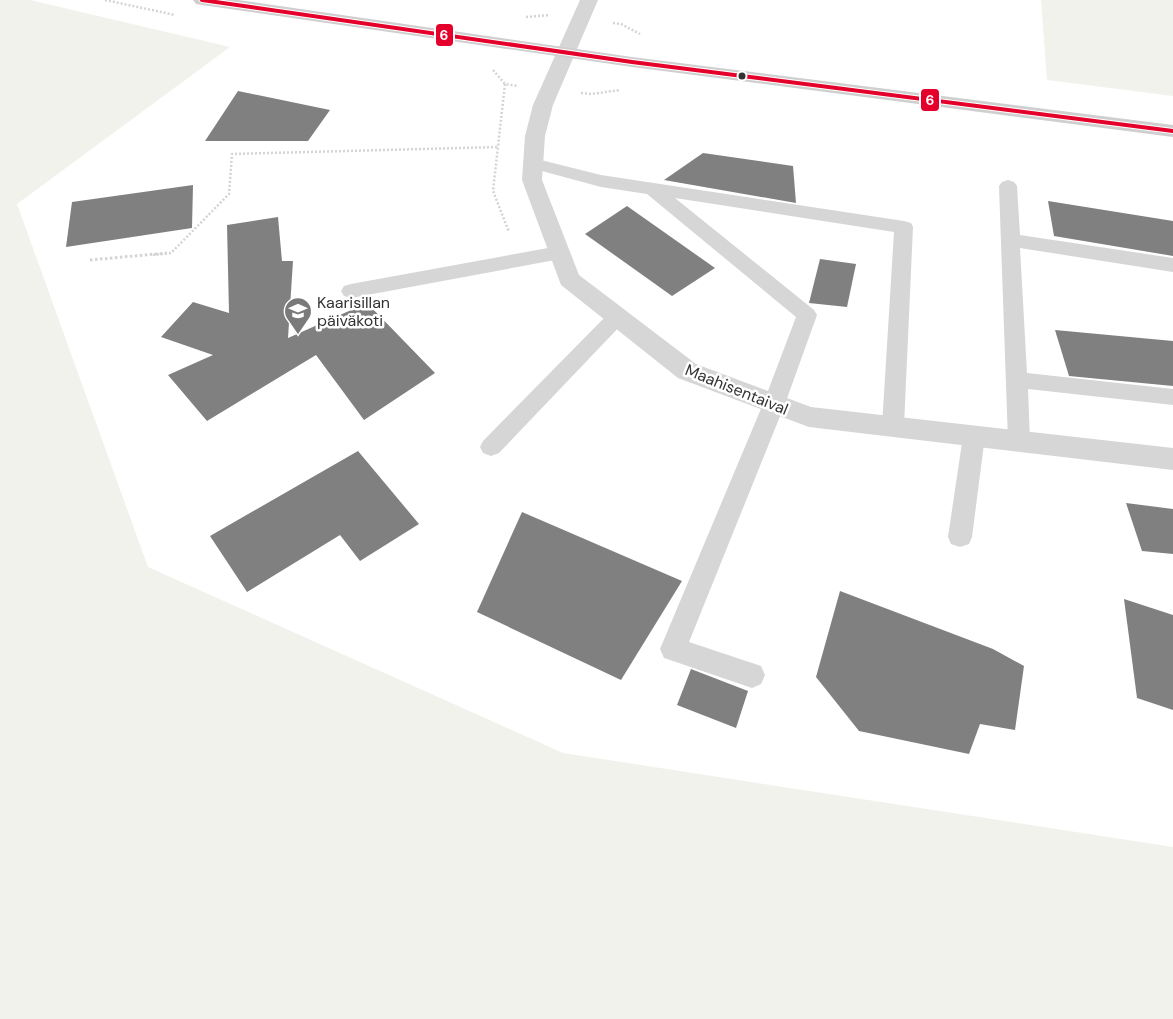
<svg xmlns="http://www.w3.org/2000/svg" width="1173" height="1019" viewBox="0 0 1173 1019" font-family="'DM Sans',sans-serif">
<style>
.green{fill:#f1f2ec}
.building{fill:#808080}
.lines{fill:none;stroke-linecap:round;stroke-linejoin:round}
.path-far1{stroke:#d4d4d4;stroke-width:2.5;stroke-dasharray:2 2;stroke-linecap:butt}
.path{stroke:#d4d4d4;stroke-width:3;stroke-dasharray:2.5 2.5;stroke-linecap:butt}
.lane{fill:#d6d6d6;fill-rule:evenodd}
.street{fill:#d6d6d6;fill-rule:evenodd}
.secondary{fill:#cfcfcf;fill-rule:evenodd}
.bus-1-casing{stroke:#fff;stroke-width:6}
.bus-1{stroke:#e4002b;stroke-width:4}
.bus-dot{fill:#323232;stroke:#fff;stroke-width:2}
.labels{text-anchor:middle;stroke-width:5;stroke-linejoin:round;paint-order:stroke}
.poi-label{font-size:16px;fill:#323232;stroke:#fff;text-anchor:start}
.street-label{font-size:16px;fill:#323232;stroke:#fff}
.line-badge{stroke:#fff;stroke-width:2}
.badge-label{font-size:14px;text-anchor:middle;font-weight:bold;fill:#fff}
</style>
<rect width="100%" height="100%" fill="#fff"/>
<g class="green">
<polygon points="0,0 30,0 230,47 17,204 148,567 563,753 1173,847 1173,1019 0,1019"/>
<polygon points="1041,0 1173,0 1173,96 1047,80"/>
</g>
<g class="building">
<polygon points="238,91 330,110 308,141 205,141"/>
<polygon points="703,153 793,166 796,203 664,180"/>
<polygon points="193,185 192,228 66,247 72,202"/>
<polygon points="1048,201 1173,221 1173,256 1054,236"/>
<polygon points="627,206 715,268 672,296 585,234"/>
<polygon points="278,217 282,261 293,261 288,338 367,303 435,373 364,420 316,355 207,421 168,375 213,355 161,337 193,302 229,313 227,225"/>
<polygon points="820,259 856,264 847,307 809,303"/>
<polygon points="1055,330 1173,341 1173,386 1069,376"/>
<polygon points="358,451 419,524 360,561 340,535 247,592 210,536"/>
<polygon points="1126,503 1173,509 1173,554 1142,551"/>
<polygon points="522,512 682,581 621,680 477,612"/>
<polygon points="840,591 993,649 1024,666 1015,730 980,724 969,754 859,731 816,677"/>
<polygon points="1124,599 1173,615 1173,710 1137,698"/>
<polygon points="691,669 748,691 736,728 677,705"/>
</g>
<g class="lines">
<g class="path-far1">
<polyline points="105,0 175,15"/>
<polyline points="526,17 550,15"/>
<polyline points="613,23 621,24 640,34"/>
<polyline points="493,70 505,84 518,86"/>
<polyline points="505,84 493,191 509,232"/>
<polyline points="581,93 591,94 620,90"/>
<polyline points="153,255 171,253 229,194 232,154 498,147"/>
</g>
<polyline class="path" points="90,260 167,253"/>
<g class="lane">
<polygon points="533,158 601,175 904,221 911,223 913,227 904,426 901,432 893,435 885,432 882,426 894,232 675,198 814,310 817,315 785,404 689,642 761,666 765,675 761,684 752,688 673,661 664,658 660,649 763,404 796,317 647,194 601,187 527,167 524,163 527,159"/>
<polygon points="1008,180 1014,182 1017,186 1020,235 1173,258 1173,272 1020,248 1027,373 1173,389 1173,405 1028,389 1030,441 1027,447 1019,450 1011,447 1008,441 999,186 1002,182"/>
<polygon points="559,246 566,248 569,253 566,258 351,298 344,296 341,291 344,286 351,284"/>
<polygon points="617,310 624,312 627,317 624,322 499,453 491,456 483,453 480,447 483,441 610,312"/>
<polygon points="974,427 982,430 985,436 972,537 969,544 960,547 951,544 948,537 963,436 966,430"/>
</g>
<polygon class="street" points="580,0 598,0 553,105 545,136 542,180 579,275 696,364 811,407 1173,448 1173,470 809,427 678,378 561,285 522,180 525,136 533,105"/>
<polygon class="secondary" points="193,0 238,0 632,57 1173,125 1173,137 632,67 202,5 196,4"/>
<g class="bus-1-casing">
<polyline id="bus-1" points="202,0 632,62 1173,131"/>
</g>
<use href="#bus-1" class="bus-1"/>
</g>
<defs>
<g id="school-pin" transform="scale(1.4375)"><path d="M0 17L-7.5 6A9.5 9.5 0 1 1 7.5 6Z" fill="#7a7a7a" stroke="#fff"/><path d="M0-5L7-2L0 1L-7-2ZM-4 1L0 2.5L4 1V4Q0 6-4 4Z" fill="#fff"/></g>
</defs>
<g fill-rule="evenodd">
<use href="#school-pin" x="298" y="311"/>
</g>
<circle class="bus-dot" cx="742" cy="76" r="4.5"/>
<g class="labels">
<g class="poi-label">
<text x="317" y="308">Kaarisillan<tspan x="317" dy="18">päiväkoti</tspan></text>
</g>
<g class="street-label">
<text transform="translate(737 389) rotate(22)" y="6">Maahisentaival</text>
</g>
</g>
<g class="line-badge">
<rect x="435" y="23" width="19" height="24" rx="5" fill="#e4002b"/>
<rect x="920" y="88" width="20" height="24" rx="5" fill="#e4002b"/>
</g>
<g class="badge-label">
<text x="444" y="40">6</text>
<text x="930" y="105">6</text>
</g>
</svg>
